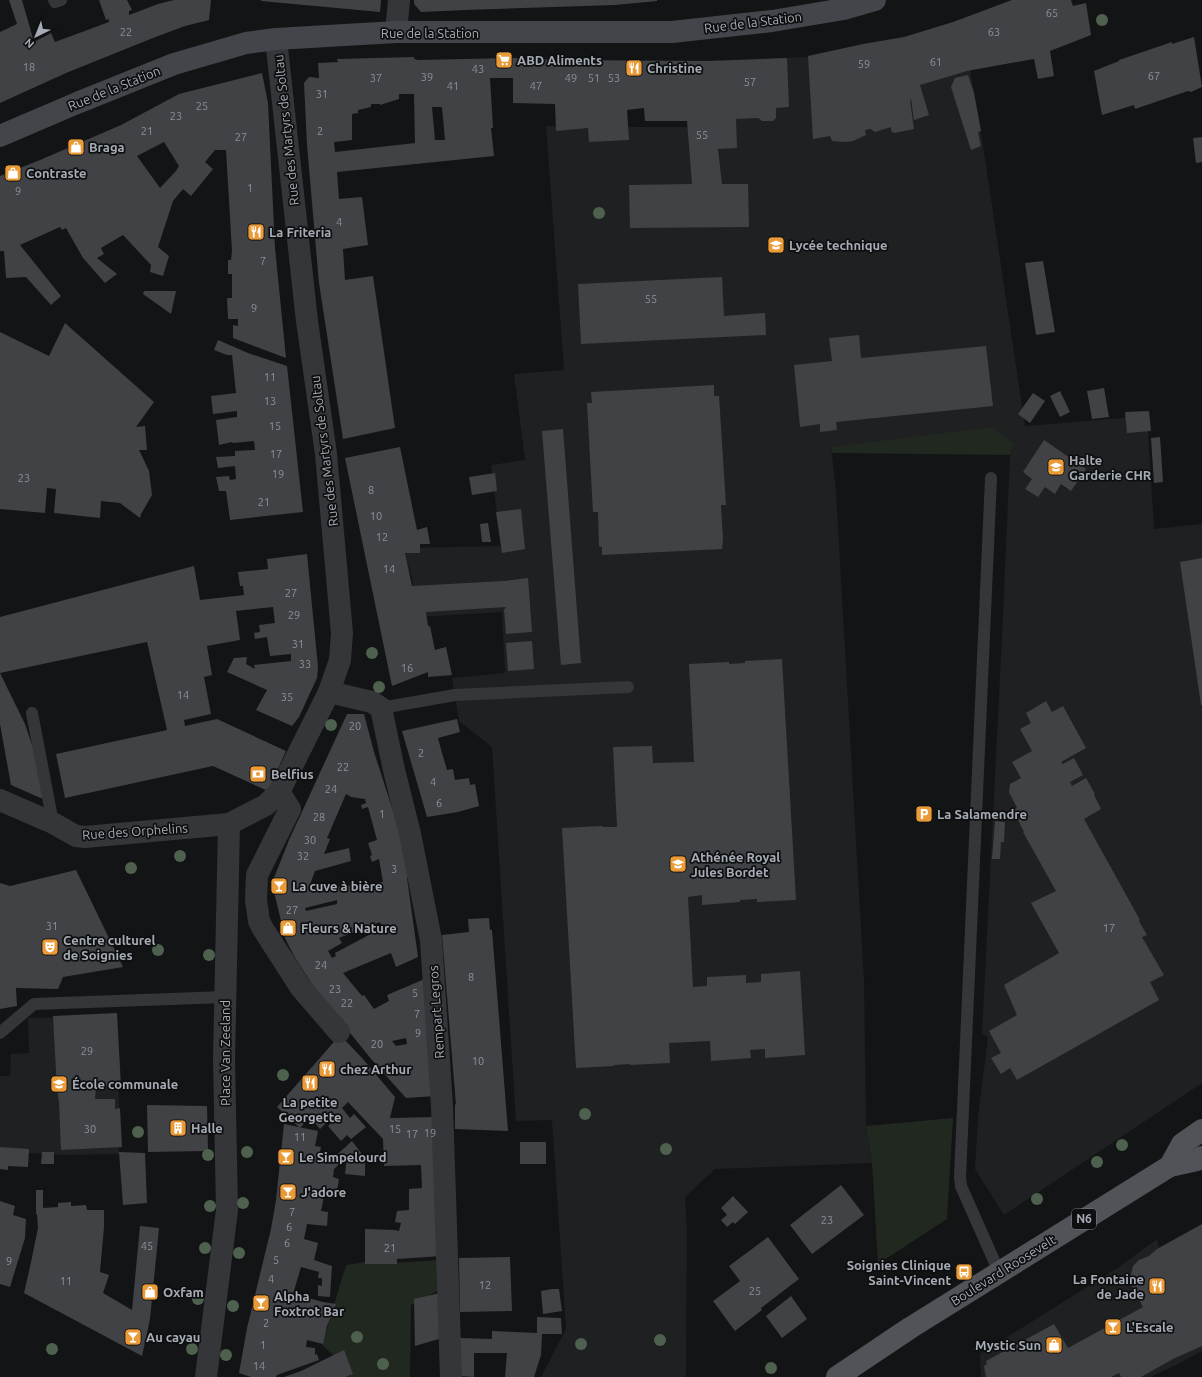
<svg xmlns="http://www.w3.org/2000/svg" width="1202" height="1377" viewBox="0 0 1202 1377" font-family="Ubuntu,sans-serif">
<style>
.built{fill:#1f2022}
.green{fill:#202820}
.building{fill:#404245;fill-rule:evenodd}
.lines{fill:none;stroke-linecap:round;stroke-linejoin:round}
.lane{stroke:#35363a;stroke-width:12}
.street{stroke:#35363a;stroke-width:22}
.secondary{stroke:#43454a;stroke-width:22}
.primary{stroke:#515359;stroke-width:22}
.tree{fill:#4e604e}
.labels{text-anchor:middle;stroke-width:3.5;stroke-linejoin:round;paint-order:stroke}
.number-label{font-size:11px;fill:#8c9299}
.shield{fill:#0e0f10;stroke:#787d84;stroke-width:1}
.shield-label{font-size:12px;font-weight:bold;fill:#a6acb5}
.street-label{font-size:13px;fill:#a6acb5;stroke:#0e0f10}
.poi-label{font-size:13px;font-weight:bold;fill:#a6acb5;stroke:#0e0f10;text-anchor:start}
</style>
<rect width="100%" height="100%" fill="#131415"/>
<g class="built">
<polygon points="962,24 981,132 1025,426 1147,416 1154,529 1202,524 1202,1083 1004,1215 975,1169 978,1117 988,1037 982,1034 1002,638 1010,455 1014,444 831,447 836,492 864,981 866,1126 872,1163 715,1169 685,1197 687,1228 686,1377 541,1377 566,1329 552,1120 516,1121 492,747 459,721 452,678 505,673 502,612 418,617 412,578 403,548 501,546 491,465 525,460 514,374 564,370 546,126 643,127 700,127 696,61 808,57 887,45"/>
<polygon points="116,1016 119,1102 119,1154 62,1155 0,1151 0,1076 10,1076 11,1054 29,1053 28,1018"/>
<polygon points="1157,1239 1163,1266 1202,1332 1202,1351 1176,1365 1150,1377 981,1377 980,1354 1119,1267"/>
</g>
<g class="green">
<polygon points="992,427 1014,444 1010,455 832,453 831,447"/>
<polygon points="953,1118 947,1219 878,1264 872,1163 866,1126"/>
<polygon points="440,1260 437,1291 411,1305 410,1377 344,1377 332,1354 322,1345 346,1265 365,1262 393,1263"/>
</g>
<g class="building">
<polygon points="9,0 22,0 34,42 51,33 55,42 109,22 109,19 106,20 99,0 127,0 132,10 129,11 129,15 158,4 174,0 211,0 209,20 185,26 153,38 66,73 0,103 0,32 17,24"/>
<polygon points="261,0 381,0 380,12 261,1"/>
<polygon points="414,0 657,0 657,1 615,5 466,10 421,12 414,4"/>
<polygon points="1012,0 1071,0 1073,6 1086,3 1091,35 1050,51 1054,76 1038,79 1034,59 967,71 920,85 929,115 914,120 911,99 910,100 914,129 894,133 891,131 891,127 875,132 871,129 865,130 866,135 853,141 846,142 832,141 830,136 813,139 808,56 863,44 904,37 953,22"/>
<polygon points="1194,37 1202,87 1191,92 1188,91 1135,109 1134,105 1102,115 1094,71 1119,61 1119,60 1172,42 1172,44"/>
<path d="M414,57V59L418,60L513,58L559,60L710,61L787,58L789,107L776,108V118L773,121H762L758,118L736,119L737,148L718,149L722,184H748L749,227L630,228L629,185L692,184L687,121H645L644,108L627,110L629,140L589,142L588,128L556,131L555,104L513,103V78H490L493,128H491L494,156L337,172L339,199L362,197L368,245L343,249L345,280L373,276L395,428L343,439L319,283L307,145L304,83L309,77L319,78L318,63L338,62L337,59ZM399,94H414L415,143L335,152L334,142L352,140V114L358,113V110L371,107V104H380V105L399,99ZM432,107H442L445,140H435Z"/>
<path d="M262,73L268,103L275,248L286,358L233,338V325L238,326V319H228L227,298H232V274H228V260H231L232,251L226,150H215L205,162L213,169L191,196L183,189L173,201L158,247L169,256L163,276L150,272L151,265L123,235L101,248L104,254L97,258L117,274L105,283L83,258L66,228L62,230L60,227L20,245L61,296L51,305L26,277L6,278L4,251H0V176L40,160L121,125L179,94ZM164,142L179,166L176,171L160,188L137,156Z"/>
<polygon points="968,75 974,93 981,131 978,132 981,146 971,150 951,87 955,78"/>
<polygon points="1202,137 1202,162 1196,163 1193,138"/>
<polygon points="1043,261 1055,332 1036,335 1025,263"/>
<polygon points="722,277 724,316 765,313 766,335 581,344 578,284"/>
<polygon points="144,291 176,291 171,314 143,294"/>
<polygon points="65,323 154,402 136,427 145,426 147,450 139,450 149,471 152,495 141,514 140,518 120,503 101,501 100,518 54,513 56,489 47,488 45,513 0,509 0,332 49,356"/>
<polygon points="859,335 861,358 986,346 993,406 836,422 837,430 820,432 820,424 800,427 794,365 832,361 829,338"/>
<polygon points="218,340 248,353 287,366 303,512 230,520 226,491 219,491 216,477 229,476 230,480 236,479 235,466 218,468 216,457 235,456 235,451 255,450 254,441 233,443 232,442 219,445 216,420 237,417 237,411 213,414 211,396 236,393 232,355 227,355 214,350"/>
<polygon points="714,385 714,396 719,396 726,505 721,505 723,539 722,549 602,555 602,547 599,546 598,512 593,512 587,403 592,403 591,392"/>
<polygon points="1104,388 1109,417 1092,419 1087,391"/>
<polygon points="1060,391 1070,412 1060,417 1050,396"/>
<polygon points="1033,393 1045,401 1030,423 1018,414"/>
<polygon points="1149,411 1151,431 1127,433 1125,412"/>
<polygon points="563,429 581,663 561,665 542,431"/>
<polygon points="1160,437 1163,482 1154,483 1151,438"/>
<polygon points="1044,440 1086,469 1071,491 1061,484 1055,494 1045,487 1038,497 1025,489 1032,479 1023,472"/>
<polygon points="400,447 417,530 427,527 430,544 420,544 420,553 405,553 412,586 504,581 528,578 532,632 506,634 504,610 506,607 426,612 428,626 430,626 435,650 446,647 452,675 428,677 428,672 392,686 345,458"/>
<polygon points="495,473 497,491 472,495 469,477"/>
<polygon points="521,509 525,549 502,553 496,512"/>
<polygon points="488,523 491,542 482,542 480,524"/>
<polygon points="307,554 318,667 317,678 299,717 292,726 256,710 267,690 227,672 234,658 247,657 246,664 255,669 254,665 291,661 291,654 270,656 267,637 255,639 254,633 260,632 259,625 275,623 273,607 236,611 240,640 207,646 212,675 204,677 211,714 184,720 185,726 217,719 286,751 268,791 213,766 65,798 56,754 167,730 147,642 0,673 0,617 194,566 200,600 244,595 243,586 240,586 238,572 268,569 267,559"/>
<polygon points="1202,558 1202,705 1201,705 1180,562"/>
<polygon points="532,641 534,669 508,671 506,643"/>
<polygon points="782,659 796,900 757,902 757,899 740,900 740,902 702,905 702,895 688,897 693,987 707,986 707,977 746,975 746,983 761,982 761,974 800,971 805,1055 765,1058 765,1049 750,1050 751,1058 711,1061 710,1041 669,1043 670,1063 630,1065 630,1064 614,1065 614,1066 576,1068 562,828 602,826 603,827 617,827 613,747 652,746 653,763 694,762 689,664 729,662 729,664 745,663 745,661"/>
<polygon points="0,673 25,724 36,757 43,799 11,785 0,724"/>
<polygon points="1046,701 1052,712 1063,706 1086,748 1061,762 1063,764 1074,758 1083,775 1070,782 1072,786 1086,778 1095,794 1094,795 1101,809 1084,819 1140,920 1139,921 1147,935 1142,937 1164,975 1150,982 1159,1000 1017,1080 1010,1068 1001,1074 991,1058 1001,1053 989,1031 1017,1015 1004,985 1059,953 1031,903 1056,891 1023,832 1024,832 1013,810 1017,808 1009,792 1010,784 1021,778 1012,762 1032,751 1020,729 1031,723 1026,713"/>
<path d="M347,714H364L374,752L396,820L410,879L407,878L418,957L396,967L391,953L343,973L362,996L364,995L374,1009L389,1001L387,995L427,978L436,1096L406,1098L372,1060L317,992L294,956L285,938L272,883L289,840ZM346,794L351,797L365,799L366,803L361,805L362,809L368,807L377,840L368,843L372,855L370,856L372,862L379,859L383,882L308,890L315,871L351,861L349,848L324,854L330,839L327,838ZM337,900V904L306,911L305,908ZM380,922L382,928L335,953L336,956L332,958L328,951L342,943L339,938ZM406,1038L407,1044L396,1046L392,1041Z"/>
<polygon points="457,719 460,732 438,738 442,753 447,770 453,769 455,780 469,778 470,785 475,784 479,806 458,812 427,817 402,731"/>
<polygon points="995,821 1005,822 1004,842 1001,842 1000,859 992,859"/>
<polygon points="76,870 123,967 63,977 58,989 16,988 17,1006 0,1009 0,883 10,886"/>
<polygon points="489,918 490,930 492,930 508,1131 455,1129 455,1104 456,1105 442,935 469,932 468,919"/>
<polygon points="117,1013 121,1086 96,1087 95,1099 115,1099 115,1109 120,1108 122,1147 61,1150 59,1102 57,1089 53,1016"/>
<polygon points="340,1035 362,1058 395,1097 390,1118 438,1117 442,1256 397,1259 397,1264 365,1264 365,1229 395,1230 399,1231 401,1223 395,1222 397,1211 409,1210 409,1189 422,1188 421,1165 384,1166 383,1139 348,1102 342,1108 350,1118 354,1114 366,1127 351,1139 347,1135 341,1141 328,1126 335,1120 332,1117 320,1129 310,1117 300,1128 277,1107"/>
<polygon points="147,1105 207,1106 208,1151 148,1152"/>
<polygon points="284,1124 318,1131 315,1146 321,1147 320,1152 322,1152 330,1161 352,1141 365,1158 365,1176 345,1174 347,1157 334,1169 333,1177 339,1179 336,1197 324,1196 321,1211 328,1212 327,1226 307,1224 304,1239 318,1243 314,1260 332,1266 330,1297 318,1296 318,1285 322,1286 322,1278 318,1278 319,1272 301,1267 293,1294 323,1302 336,1304 327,1326 323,1344 307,1340 306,1347 315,1348 315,1355 317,1354 319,1360 277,1375 276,1377 251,1377 239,1373 247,1328 271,1229 276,1200"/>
<rect x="520" y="1142" width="26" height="22"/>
<polygon points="0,1147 29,1149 28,1167 8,1166 8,1170 0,1169"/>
<polygon points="42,1152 54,1152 54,1164 41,1164"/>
<polygon points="119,1152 145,1153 147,1203 123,1205"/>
<polygon points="841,1185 864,1215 812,1254 790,1225"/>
<polygon points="36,1190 43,1190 43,1208 58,1207 58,1203 71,1202 71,1206 86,1205 87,1210 104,1210 104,1227 100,1272 109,1275 103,1293 132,1310 140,1226 159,1228 150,1319 142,1356 24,1293 30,1267 38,1228 37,1214 36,1214"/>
<polygon points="733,1196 748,1212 735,1224 733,1222 727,1227 721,1220 727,1215 721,1208"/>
<polygon points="0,1201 15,1206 13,1215 26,1219 25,1238 10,1287 0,1284"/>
<polygon points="1202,1224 1202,1346 1173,1359 1141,1377 1121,1377 1119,1373 1111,1377 986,1377 984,1366 987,1364 986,1361 1054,1324 1068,1348 1143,1307 1132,1286 1130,1279 1133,1266 1139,1260 1149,1256 1157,1249"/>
<polygon points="768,1237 799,1279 761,1308 762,1310 735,1331 713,1301 740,1281 729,1266"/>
<polygon points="510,1257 512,1311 460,1312 459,1258"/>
<polygon points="552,1289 559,1289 562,1311 543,1314 541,1291"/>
<polygon points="440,1293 442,1338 415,1346 414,1299"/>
<polygon points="791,1296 807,1319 782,1338 766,1316"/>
<polygon points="537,1317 561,1318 562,1334 542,1334 541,1355 534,1377 505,1377 507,1353 474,1353 474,1377 459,1376 459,1338 492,1339 492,1331 537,1333"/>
<polygon points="344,1350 353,1374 345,1377 284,1377 301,1371"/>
</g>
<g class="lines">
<g class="lane">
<polyline points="54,0 55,2 61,0"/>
<polyline points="991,478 960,1177 961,1186 999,1272"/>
<polyline points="381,708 455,695 628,687"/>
<polyline points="32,713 53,823"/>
<polyline points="0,1033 34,1004 225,997"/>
</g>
<g class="street">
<polyline points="396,32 399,0"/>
<polyline points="329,692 372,702 381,708 394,770 410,834 431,940 442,1106 451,1377"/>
<polyline points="279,792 290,809 257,875 256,900 259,921 263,929 301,988 339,1032"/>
<polyline points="0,800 53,823 76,836 85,837 229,824 266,805 279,792 329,692 340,660 342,633 326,454 307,321 276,39"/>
<polyline points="206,1377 227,1210 224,1059 229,824"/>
</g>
<polyline class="secondary" points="0,136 77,103 174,64 246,43 276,39 396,32 672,32 772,21 844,9 875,0"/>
<g class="primary">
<polyline points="1170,1166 1182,1144 1202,1130"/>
<polyline points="837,1377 910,1328 1170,1166 1197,1160 1202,1157"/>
</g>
</g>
<g class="tree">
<circle cx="1102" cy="20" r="6"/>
<circle cx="599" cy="213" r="6"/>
<circle cx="372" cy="653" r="6"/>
<circle cx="379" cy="687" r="6"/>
<circle cx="331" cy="725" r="6"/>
<circle cx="180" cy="856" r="6"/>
<circle cx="131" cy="868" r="6"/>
<circle cx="158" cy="950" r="6"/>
<circle cx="209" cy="955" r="6"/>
<circle cx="283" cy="1075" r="6"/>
<circle cx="585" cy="1114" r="6"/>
<circle cx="138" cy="1132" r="6"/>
<circle cx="1122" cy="1145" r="6"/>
<circle cx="666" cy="1149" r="6"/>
<circle cx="247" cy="1152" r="6"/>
<circle cx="208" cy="1155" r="6"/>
<circle cx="1097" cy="1162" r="6"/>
<circle cx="1037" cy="1199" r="6"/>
<circle cx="243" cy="1203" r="6"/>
<circle cx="210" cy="1206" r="6"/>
<circle cx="205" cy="1248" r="6"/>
<circle cx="239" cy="1253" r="6"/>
<circle cx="198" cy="1299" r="6"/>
<circle cx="233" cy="1306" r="6"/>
<circle cx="357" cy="1337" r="6"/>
<circle cx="660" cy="1340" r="6"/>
<circle cx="581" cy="1344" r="6"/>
<circle cx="52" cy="1349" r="6"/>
<circle cx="192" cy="1349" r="6"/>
<circle cx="226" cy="1355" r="6"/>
<circle cx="383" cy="1364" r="6"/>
<circle cx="771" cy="1368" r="6"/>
</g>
<defs>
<g id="supermarket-square" transform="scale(0.9)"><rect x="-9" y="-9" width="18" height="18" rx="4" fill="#ea9b37" stroke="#0e0f10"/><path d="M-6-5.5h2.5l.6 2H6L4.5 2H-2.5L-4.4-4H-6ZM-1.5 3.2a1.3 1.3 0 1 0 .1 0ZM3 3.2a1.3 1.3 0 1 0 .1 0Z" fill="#fff"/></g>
<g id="restaurant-square" transform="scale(0.9)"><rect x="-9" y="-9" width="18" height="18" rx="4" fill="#ea9b37" stroke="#0e0f10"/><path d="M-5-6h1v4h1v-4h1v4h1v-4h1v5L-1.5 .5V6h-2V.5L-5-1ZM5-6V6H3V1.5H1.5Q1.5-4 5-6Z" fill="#fff"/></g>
<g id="shop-square" transform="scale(0.9)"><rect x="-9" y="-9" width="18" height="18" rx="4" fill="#ea9b37" stroke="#0e0f10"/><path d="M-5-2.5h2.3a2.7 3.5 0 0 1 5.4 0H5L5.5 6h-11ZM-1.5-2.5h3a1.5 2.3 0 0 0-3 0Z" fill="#fff"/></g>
<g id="school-square" transform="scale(0.9)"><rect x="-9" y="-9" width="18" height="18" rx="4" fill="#ea9b37" stroke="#0e0f10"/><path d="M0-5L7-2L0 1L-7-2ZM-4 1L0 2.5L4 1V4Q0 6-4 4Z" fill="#fff"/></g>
<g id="bank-square" transform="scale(0.9)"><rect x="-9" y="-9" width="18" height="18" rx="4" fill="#ea9b37" stroke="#0e0f10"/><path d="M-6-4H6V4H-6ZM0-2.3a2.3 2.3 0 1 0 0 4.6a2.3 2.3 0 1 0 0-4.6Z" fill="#fff"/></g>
<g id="parking-square" transform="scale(0.9)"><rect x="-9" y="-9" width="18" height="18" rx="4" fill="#ea9b37" stroke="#0e0f10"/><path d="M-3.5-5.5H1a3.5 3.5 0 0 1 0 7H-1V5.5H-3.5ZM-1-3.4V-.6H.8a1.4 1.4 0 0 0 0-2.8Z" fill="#fff"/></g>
<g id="bar-square" transform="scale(0.9)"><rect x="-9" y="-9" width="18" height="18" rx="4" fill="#ea9b37" stroke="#0e0f10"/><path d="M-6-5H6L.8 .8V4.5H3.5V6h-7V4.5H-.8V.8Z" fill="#fff"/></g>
<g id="theatre-square" transform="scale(0.9)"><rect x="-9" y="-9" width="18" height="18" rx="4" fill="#ea9b37" stroke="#0e0f10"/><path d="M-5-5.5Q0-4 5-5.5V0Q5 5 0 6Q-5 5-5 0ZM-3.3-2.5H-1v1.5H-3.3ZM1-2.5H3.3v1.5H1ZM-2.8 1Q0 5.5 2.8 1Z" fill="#fff"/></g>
<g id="building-square" transform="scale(0.9)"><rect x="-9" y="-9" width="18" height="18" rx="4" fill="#ea9b37" stroke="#0e0f10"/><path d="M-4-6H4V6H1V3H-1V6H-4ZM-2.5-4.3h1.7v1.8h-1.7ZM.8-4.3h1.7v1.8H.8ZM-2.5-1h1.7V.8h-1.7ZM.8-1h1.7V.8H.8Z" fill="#fff"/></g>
<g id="bus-square" transform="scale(0.9)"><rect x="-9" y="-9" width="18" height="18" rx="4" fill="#ea9b37" stroke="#0e0f10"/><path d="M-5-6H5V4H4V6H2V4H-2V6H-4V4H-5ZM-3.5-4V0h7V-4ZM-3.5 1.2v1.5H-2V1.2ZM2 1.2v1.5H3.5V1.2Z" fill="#fff"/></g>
</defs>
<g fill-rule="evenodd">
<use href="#supermarket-square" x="504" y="60"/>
<use href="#restaurant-square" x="634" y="68"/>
<use href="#shop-square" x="76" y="147"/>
<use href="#shop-square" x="13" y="173"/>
<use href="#restaurant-square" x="256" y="232"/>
<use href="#school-square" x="776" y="245"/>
<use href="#school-square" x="1056" y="467"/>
<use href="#bank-square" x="258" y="774"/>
<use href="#parking-square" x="924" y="814"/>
<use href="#school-square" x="678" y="864"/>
<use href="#bar-square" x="279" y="886"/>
<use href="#shop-square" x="288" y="928"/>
<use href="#theatre-square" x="50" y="947"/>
<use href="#restaurant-square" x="327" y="1069"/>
<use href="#restaurant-square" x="310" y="1083"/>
<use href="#school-square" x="59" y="1084"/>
<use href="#building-square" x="178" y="1128"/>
<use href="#bar-square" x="286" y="1157"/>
<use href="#bar-square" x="288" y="1192"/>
<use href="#bus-square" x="964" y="1272"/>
<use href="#restaurant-square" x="1157" y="1286"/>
<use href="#shop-square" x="150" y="1292"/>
<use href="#bar-square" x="261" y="1303"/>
<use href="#bar-square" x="1113" y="1327"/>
<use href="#bar-square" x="133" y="1337"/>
<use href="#shop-square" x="1054" y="1345"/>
</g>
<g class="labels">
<g class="number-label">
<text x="1052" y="17">65</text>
<text x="126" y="36">22</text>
<text x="994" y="36">63</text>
<text x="936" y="66">61</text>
<text x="864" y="68">59</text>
<text x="29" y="71">18</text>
<text x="478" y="73">43</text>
<text x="1154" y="80">67</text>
<text x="427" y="81">39</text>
<text x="376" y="82">37</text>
<text x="571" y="82">49</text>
<text x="594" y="82">51</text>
<text x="614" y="82">53</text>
<text x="750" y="86">57</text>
<text x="453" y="90">41</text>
<text x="536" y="90">47</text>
<text x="322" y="98">31</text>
<text x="202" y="110">25</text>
<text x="176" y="120">23</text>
<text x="147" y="135">21</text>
<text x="320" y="135">2</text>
<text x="702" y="139">55</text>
<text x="241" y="141">27</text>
<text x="250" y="192">1</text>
<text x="18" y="195">9</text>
<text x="339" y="226">4</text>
<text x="263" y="265">7</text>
<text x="651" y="303">55</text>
<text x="254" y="312">9</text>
<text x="270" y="381">11</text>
<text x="270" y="405">13</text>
<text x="275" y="430">15</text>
<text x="276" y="458">17</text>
<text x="278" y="478">19</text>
<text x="24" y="482">23</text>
<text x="371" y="494">8</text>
<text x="264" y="506">21</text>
<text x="376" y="520">10</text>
<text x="382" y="541">12</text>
<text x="389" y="573">14</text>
<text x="291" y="597">27</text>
<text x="294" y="619">29</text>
<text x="298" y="648">31</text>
<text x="305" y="668">33</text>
<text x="407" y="672">16</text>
<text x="183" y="699">14</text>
<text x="287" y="701">35</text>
<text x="355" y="730">20</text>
<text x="421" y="757">2</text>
<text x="343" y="771">22</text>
<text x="433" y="786">4</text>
<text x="331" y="793">24</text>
<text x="439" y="807">6</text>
<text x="382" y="818">1</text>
<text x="319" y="821">28</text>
<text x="310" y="844">30</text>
<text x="303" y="860">32</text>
<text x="394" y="873">3</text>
<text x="292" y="914">27</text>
<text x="52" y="930">31</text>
<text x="1109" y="932">17</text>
<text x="321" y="969">24</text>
<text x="471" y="981">8</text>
<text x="335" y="993">23</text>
<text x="415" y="997">5</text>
<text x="347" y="1007">22</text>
<text x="417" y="1018">7</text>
<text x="418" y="1037">9</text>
<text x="377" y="1048">20</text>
<text x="87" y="1055">29</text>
<text x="478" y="1065">10</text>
<text x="90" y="1133">30</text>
<text x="395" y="1133">15</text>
<text x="430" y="1137">19</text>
<text x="412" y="1138">17</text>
<text x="300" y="1141">11</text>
<text x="292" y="1216">7</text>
<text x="827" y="1224">23</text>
<text x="289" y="1231">6</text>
<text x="287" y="1247">6</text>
<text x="147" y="1250">45</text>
<text x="390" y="1252">21</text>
<text x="276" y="1264">5</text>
<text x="9" y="1265">9</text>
<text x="271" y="1283">4</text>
<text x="66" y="1285">11</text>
<text x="485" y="1289">12</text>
<text x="755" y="1295">25</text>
<text x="266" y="1327">2</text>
<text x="263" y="1349">1</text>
<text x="259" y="1370">14</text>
</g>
<rect class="shield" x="1072" y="1209" width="24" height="20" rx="3"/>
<g class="shield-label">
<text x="1084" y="1223">N6</text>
</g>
<g class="street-label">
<text transform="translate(753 22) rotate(-7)" y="5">Rue de la Station</text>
<text x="430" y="38">Rue de la Station</text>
<text transform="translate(114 88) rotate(-22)" y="5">Rue de la Station</text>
<text transform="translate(286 130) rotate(-96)" y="5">Rue des Martyrs de Soltau</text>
<text transform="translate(324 451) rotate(-97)" y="5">Rue des Martyrs de Soltau</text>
<text transform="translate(135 831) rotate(-4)" y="5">Rue des Orphelins</text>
<text transform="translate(436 1012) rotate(-94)" y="5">Rempart Legros</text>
<text transform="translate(225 1053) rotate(-90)" y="5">Place Van Zeeland</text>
<text transform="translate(1003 1270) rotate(-32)" y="5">Boulevard Roosevelt</text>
</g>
<g class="poi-label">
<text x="517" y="65">ABD Aliments</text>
<text x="647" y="73">Christine</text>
<text x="89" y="152">Braga</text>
<text x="26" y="178">Contraste</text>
<text x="269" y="237">La Friteria</text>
<text x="789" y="250">Lycée technique</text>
<text x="1069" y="465">Halte<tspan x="1069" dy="15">Garderie CHR</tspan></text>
<text x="271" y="779">Belfius</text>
<text x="937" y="819">La Salamendre</text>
<text x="691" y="862">Athénée Royal<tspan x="691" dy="15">Jules Bordet</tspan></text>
<text x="292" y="891">La cuve à bière</text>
<text x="301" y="933">Fleurs &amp; Nature</text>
<text x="63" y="945">Centre culturel<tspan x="63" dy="15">de Soignies</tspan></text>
<text x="340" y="1074">chez Arthur</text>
<text x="72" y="1089">École communale</text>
<text x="310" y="1107" text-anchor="middle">La petite<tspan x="310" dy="15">Georgette</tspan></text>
<text x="191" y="1133">Halle</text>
<text x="299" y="1162">Le Simpelourd</text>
<text x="301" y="1197">J'adore</text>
<text x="951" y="1270" text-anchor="end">Soignies Clinique<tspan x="951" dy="15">Saint-Vincent</tspan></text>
<text x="1144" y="1284" text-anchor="end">La Fontaine<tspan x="1144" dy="15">de Jade</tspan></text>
<text x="163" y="1297">Oxfam</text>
<text x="274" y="1301">Alpha<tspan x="274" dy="15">Foxtrot Bar</tspan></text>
<text x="1126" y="1332">L'Escale</text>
<text x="146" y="1342">Au cayau</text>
<text x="1041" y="1350" text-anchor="end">Mystic Sun</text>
</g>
</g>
<g transform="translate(36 36) rotate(223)" stroke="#0e0f10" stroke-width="3" paint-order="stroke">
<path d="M0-3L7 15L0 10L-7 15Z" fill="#a6acb5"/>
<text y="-6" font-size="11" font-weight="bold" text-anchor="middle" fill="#a6acb5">N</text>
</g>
</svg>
